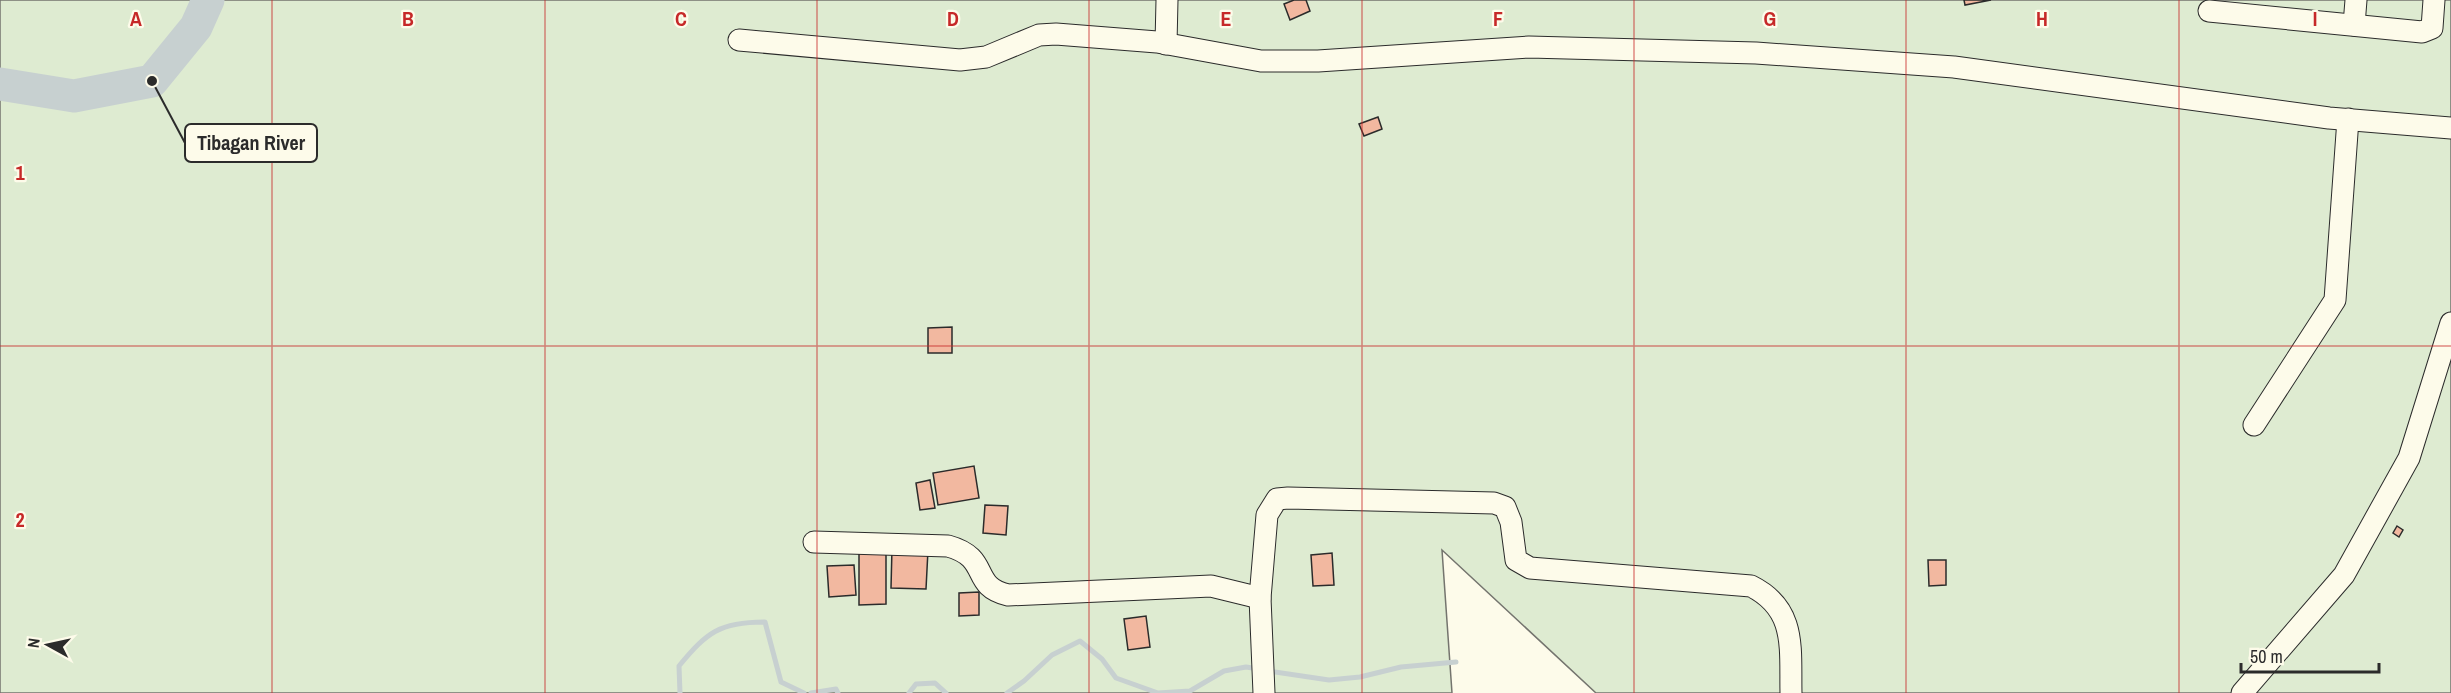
<svg xmlns="http://www.w3.org/2000/svg" width="2451" height="693" viewBox="0 0 2451 693" font-family="'Archivo Narrow',sans-serif">
<style>
.green{fill:#deebd1;stroke:#74746e;stroke-width:1.5}
.lines{fill:none;stroke-linecap:round;stroke-linejoin:round}
.stream{stroke:#c7d0d0;stroke-width:5}
.river{stroke:#c7d0d0;stroke-width:33}
.building{fill:#f2b8a0;stroke:#2b2b2b;stroke-width:1.5}
.minor-casing{stroke:#2b2b2b;stroke-width:23}
.minor{stroke:#fdfbea;stroke-width:21}
.grid{fill:none;stroke:#c62828;stroke-width:1.5;stroke-opacity:0.55}
.grid-label{font-size:20px;text-anchor:middle;font-weight:bold;fill:#c62828;stroke:#fdfbea;stroke-width:4.5;stroke-linejoin:round;paint-order:stroke}
.leader{fill:none;stroke:#2b2b2b;stroke-width:2}
.callout-dot{fill:#2b2b2b;stroke:#fdfbea;stroke-width:2}
.callout{fill:#fdfbea;stroke:#2b2b2b;stroke-width:2}
.callout-label{font-size:20px;text-anchor:middle;font-weight:bold;fill:#2b2b2b}
</style>
<rect width="100%" height="100%" fill="#fdfbea"/>
<polygon class="green" points="0,0 2451,0 2451,693 1596,693 1442,550 1452,693 0,693"/>
<g class="lines">
<g class="stream">
<polyline points="1268,671 1329,680 1360,677 1401,667 1456,662"/>
<path d="M680,693L679,666C707,632 720,622 765,622L781,682L804,693"/>
<polyline points="811,693 836,689 838,693"/>
<polyline points="909,693 916,684 935,683 946,693"/>
<polyline points="1007,693 1024,681 1052,655 1080,641 1102,659 1116,678 1158,693 1190,691 1224,671 1246,667 1259,669"/>
</g>
<polyline class="river" points="0,84 74,96 152,81 196,27 208,0"/>
</g>
<g class="building">
<polygon points="1294,0 1306,0 1310,11 1290,20 1284,4"/>
<polygon points="1964,0 1991,0 1965,5"/>
<polygon points="1378,117 1382,129 1364,136 1359,124"/>
<polygon points="952,327 952,353 928,353 928,328"/>
<polygon points="974,466 979,498 938,505 933,473"/>
<polygon points="930,480 935,508 920,510 916,483"/>
<polygon points="985,505 1008,506 1006,535 983,533"/>
<polygon points="2397,526 2403,530 2399,537 2393,533"/>
<polygon points="892,548 928,550 926,589 891,588"/>
<polygon points="859,552 886,552 886,604 859,605"/>
<polygon points="1332,553 1334,585 1313,586 1311,555"/>
<polygon points="1928,560 1946,560 1946,585 1929,586"/>
<polygon points="854,565 856,595 829,597 827,566"/>
<polygon points="979,592 979,615 959,616 959,593"/>
<polygon points="1146,616 1150,647 1128,650 1124,619"/>
</g>
<g class="lines">
<g class="minor-casing">
<g id="minor">
<polyline points="2209,11 2422,32 2432,28 2434,0"/>
<polyline points="2354,25 2356,0"/>
<polyline points="739,40 960,60 986,57 1039,35 1056,34 1157,42 1261,61 1318,61 1529,47 1756,53 1954,67 2329,118 2451,128"/>
<polyline points="1166,44 1167,0"/>
<polyline points="2254,425 2335,300 2348,119"/>
<path d="M814,542L948,546C992,558 969,586 1008,595L1211,586L1260,598"/>
<path d="M1264,693L1260,598L1267,515L1277,499L1288,498L1494,503L1505,507L1511,522L1516,560L1530,568L1751,586C1797,609 1790,648 1791,693"/>
<polyline points="2242,693 2344,575 2409,458 2451,323"/>
</g>
</g>
<use href="#minor" class="minor"/>
</g>
<path class="grid" d="M272,0V693M545,0V693M817,0V693M1089,0V693M1362,0V693M1634,0V693M1906,0V693M2179,0V693M0,346H2451"/>
<g class="grid-label">
<text x="136" y="26">A</text>
<text x="408" y="26">B</text>
<text x="681" y="26">C</text>
<text x="953" y="26">D</text>
<text x="1226" y="26">E</text>
<text x="1498" y="26">F</text>
<text x="1770" y="26">G</text>
<text x="2042" y="26">H</text>
<text x="2315" y="26">I</text>
<text x="20" y="180">1</text>
<text x="20" y="527">2</text>
</g>
<path class="leader" d="M152 81L185 143"/>
<circle class="callout-dot" cx="152" cy="81" r="6"/>
<rect class="callout" x="185" y="124" width="132" height="38" rx="6"/>
<g class="callout-label">
<text x="251" y="150">Tibagan River</text>
</g>
<g transform="translate(48 645) rotate(278)" stroke="#fdfbea" stroke-width="4.5" paint-order="stroke">
<path d="M0-4.5L10 22L0 15L-10 22Z" fill="#2b2b2b"/>
<text y="-9" font-size="16" font-weight="bold" text-anchor="middle" fill="#2b2b2b">N</text>
</g>
<path d="M2241 663v9h138v-9" fill="none" stroke="#2b2b2b" stroke-width="3"/>
<text x="2250" y="663" font-size="18" fill="#2b2b2b" stroke="#fdfbea" stroke-width="4.5" paint-order="stroke">50 m</text>
</svg>
